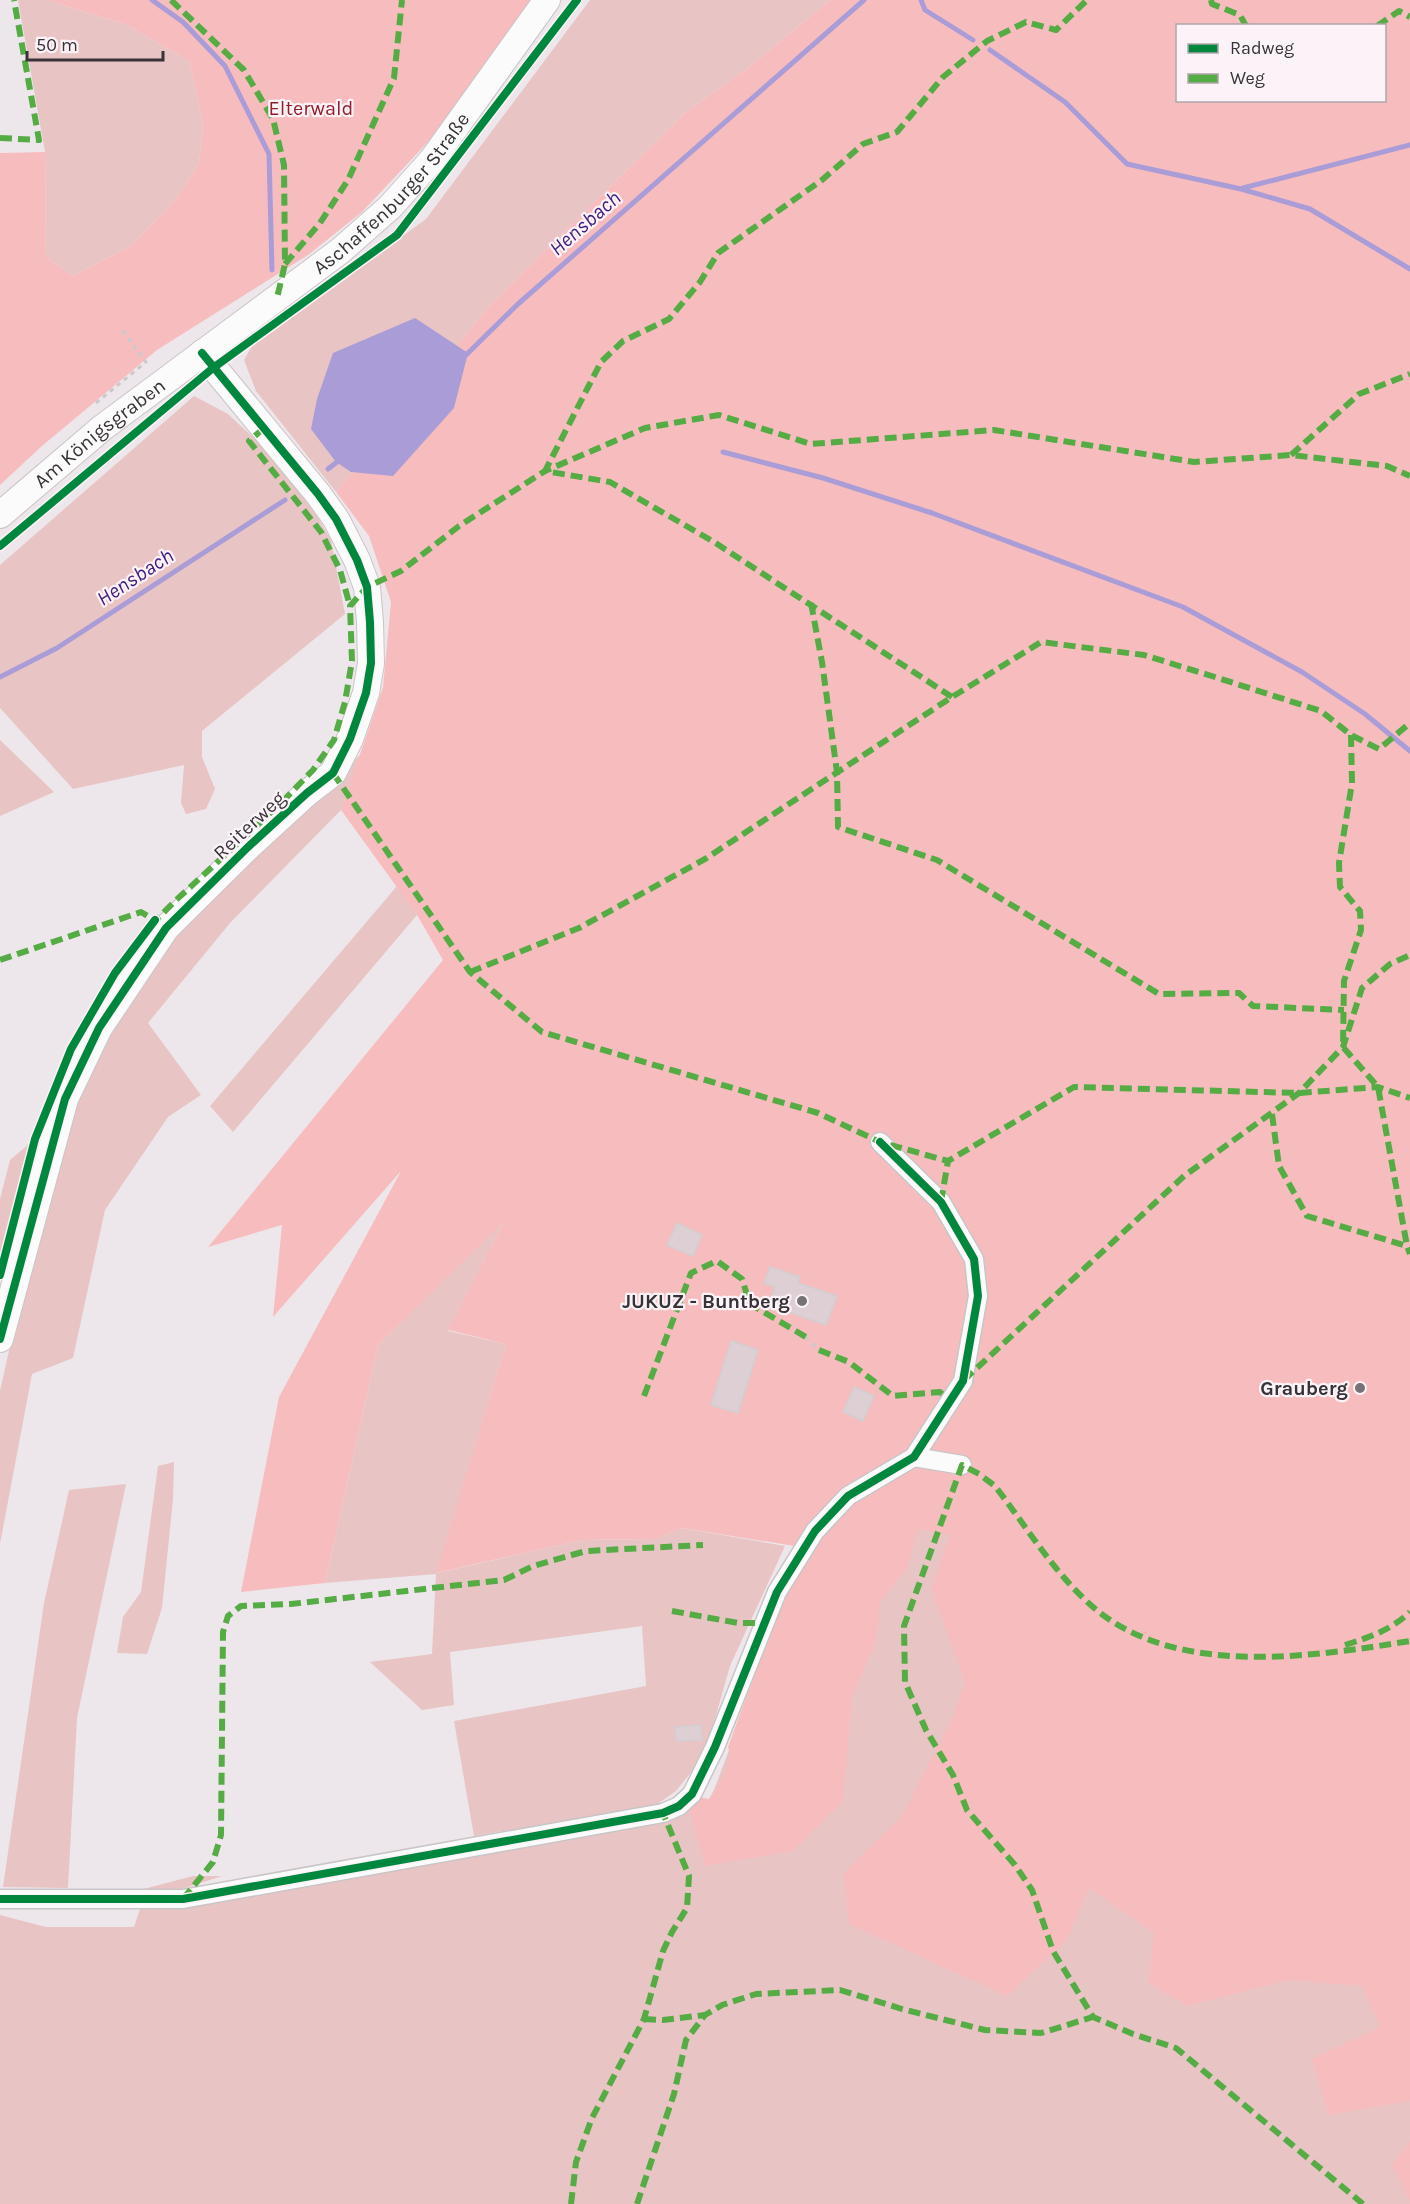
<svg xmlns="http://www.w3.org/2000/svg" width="1410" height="2204" viewBox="0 0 1410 2204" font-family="Karla,sans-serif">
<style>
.green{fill:#e9c4c4}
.forest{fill:#f7bdbe;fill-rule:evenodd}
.water{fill:#a99cd7}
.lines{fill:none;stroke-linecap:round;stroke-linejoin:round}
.stream{stroke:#a99cd7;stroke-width:5}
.building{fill:#ddcfd4;stroke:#d3ced1;stroke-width:1.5}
.street-casing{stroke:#c9c5c7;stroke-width:21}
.secondary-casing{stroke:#c9c5c7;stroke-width:28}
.path{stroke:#ccc9cb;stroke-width:3;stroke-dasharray:4.5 4.5;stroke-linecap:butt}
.street{stroke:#fcfbfc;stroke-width:18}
.secondary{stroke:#fcfbfc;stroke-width:26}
.quiet{stroke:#55ac45;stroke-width:6;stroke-dasharray:12 6;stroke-linecap:butt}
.cycleway-casing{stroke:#fcf3f9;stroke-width:11}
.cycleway{stroke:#00873e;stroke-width:8}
.poi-dot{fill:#777275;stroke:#fcf3f9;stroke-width:2}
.labels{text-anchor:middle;stroke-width:4.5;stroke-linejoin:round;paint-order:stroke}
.park-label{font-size:20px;fill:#931e2a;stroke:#fcf3f9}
.street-label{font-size:20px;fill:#373336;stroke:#fcf3f9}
.poi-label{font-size:20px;font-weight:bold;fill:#373336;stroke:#fcf3f9;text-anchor:end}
.water-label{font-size:21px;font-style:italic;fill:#3f1e7f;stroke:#fcf3f9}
</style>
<rect width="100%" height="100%" fill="#ede7eb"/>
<g class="green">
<polygon points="18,0 46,0 125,24 189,61 203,124 199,164 175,200 132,245 73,276 46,257 45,152"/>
<polygon points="590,0 830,0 748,68 687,111 489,306 336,492 256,391 244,360 252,346 426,219"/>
<polygon points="194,396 228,414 257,441 308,501 331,540 345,614 202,731 202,757 215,789 206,809 186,814 181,803 184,765 73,789 0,708 0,565"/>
<polygon points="0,740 54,792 0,816"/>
<polygon points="361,754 341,810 230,923 148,1023 201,1095 168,1117 105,1210 73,1358 32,1374 0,1544 0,1391 27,1270 70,1115 114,1029 176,937 276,833"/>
<polygon points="397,886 417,915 233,1132 210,1106"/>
<polygon points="35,1139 0,1271 0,1199 10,1160"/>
<polygon points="504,1221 448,1331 506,1344 437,1573 582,1540 656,1539 682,1528 785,1546 730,1666 707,1747 693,1770 676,1791 656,1805 474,1836 454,1721 646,1686 642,1626 450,1652 454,1705 422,1710 370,1662 432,1654 436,1574 325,1583 378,1345"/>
<polygon points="174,1462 173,1499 162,1608 147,1654 117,1653 123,1617 141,1592 158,1466"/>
<polygon points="891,1477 1410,1631 1410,2204 0,2204 0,1915 46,1927 134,1927 140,1909 311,1885 350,1876 441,1862 490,1853 708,1801 714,1790 787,1596"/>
<polygon points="126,1484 77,1718 68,1888 3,1887 44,1603 69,1490"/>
<polygon points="193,1876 222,1876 182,1889 140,1890"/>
</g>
<g class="forest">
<polygon points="46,0 536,0 427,143 362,212 308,255 157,350 42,446 0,485 0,153 45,152 46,257 73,276 132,245 175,200 199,164 203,124 189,61 125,24"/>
<path d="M830,0H1410V2101L1328,2115L1312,2059L1380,2027L1362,1986L1289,1980L1187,2006L1148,1983L1154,1933L1089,1888L1067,1940L1007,1996L849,1924L843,1874L902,1816L953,1716L965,1682L931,1589L950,1535L918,1529L908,1566L880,1603L876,1641L852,1698L843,1801L793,1851L705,1866L689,1809L700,1797L709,1799C718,1785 734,1764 728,1747L777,1613L813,1549L682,1528L656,1539L582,1540L436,1573L506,1344L448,1330L503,1223L378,1345L325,1583L241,1592L279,1397L401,1171L273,1317L282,1225L208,1247L443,960L417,915L341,810L383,687L391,602L369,536L336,492L489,306L687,111L748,68ZM1178,26H1384V100H1178Z"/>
<polygon points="1410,2141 1410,2202 1392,2165"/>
</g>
<polygon class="water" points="415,318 468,353 454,408 393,476 351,472 336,462 311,429 317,399 333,353"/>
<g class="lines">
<g class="stream">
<polyline points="152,0 183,22 225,66 269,154 272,270"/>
<polyline points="921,0 925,10 973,40"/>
<polyline points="990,50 1065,102 1127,164 1241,189 1310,209 1410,269"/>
<polyline points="1243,188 1410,145"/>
<polyline points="465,356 518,304 864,0"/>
<polyline points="723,452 823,478 932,513 1183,607 1302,672 1365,714 1410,751"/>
<polyline points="328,469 342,458"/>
<polyline points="0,677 57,648 285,500"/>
</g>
</g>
<g class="building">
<polygon points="677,1223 702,1235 693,1256 667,1245"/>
<polygon points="770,1267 800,1277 798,1283 837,1296 826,1325 768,1305 775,1287 764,1283"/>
<polygon points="731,1341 758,1350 738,1413 711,1405"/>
<polygon points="854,1387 874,1396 863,1421 843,1412"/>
<polygon points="701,1725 702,1740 676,1741 675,1727"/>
</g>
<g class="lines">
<g class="street-casing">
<g id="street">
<polyline points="914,1457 962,1465"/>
<polyline points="0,1899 183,1899 663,1813 679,1806 692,1794 715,1747 777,1592 815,1531 848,1496 914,1457 963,1381 978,1296 974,1259 941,1202 880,1142"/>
</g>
</g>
<g class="secondary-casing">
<g id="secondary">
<path id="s1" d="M0,515L102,428L340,251L390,207L432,160L547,0"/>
<polyline points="0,1339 65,1099 99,1028 166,928 248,847 307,793 333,773 350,739 366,693 371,663 370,622 367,587 357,560 336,519 318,494 202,353"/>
</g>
</g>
<g class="path">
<polyline points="96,403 146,362 123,331"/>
<polyline points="806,1337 819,1350"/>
</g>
<use href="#street" class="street"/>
<use href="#secondary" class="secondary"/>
<g class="quiet">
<polyline points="171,0 244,70 273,119 284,165 285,264 277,298"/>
<polyline points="1211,0 1212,4 1240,15 1246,26"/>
<polyline points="1377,26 1399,11 1410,17"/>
<polyline points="0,138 39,140 14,0"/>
<polyline points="285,264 320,223 348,180 394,78 402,0"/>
<polyline points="264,428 249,441 321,532 340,570 350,606"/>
<polyline points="1291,455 1359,394 1410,374"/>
<polyline points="811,603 822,662 837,772 838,827 937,860 1159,994 1239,993 1253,1006 1344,1010"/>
<polyline points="952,697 714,542 610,482 545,471 601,362 623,341 669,319 700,282 718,253 822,180 863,144 897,132 943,77 987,41 1026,22 1056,30 1087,0"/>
<polyline points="1351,735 1352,783 1339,863 1340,887 1360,911 1361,930 1344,981 1343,1047 1378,1087 1407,1246"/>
<polyline points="333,773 470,972 542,1032 818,1113 880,1142 948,1161 1074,1087 1299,1093 1378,1087 1410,1098"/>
<polyline points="151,925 175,901 247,835 285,799 313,770 334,740 345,702 352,661 350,606 367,587 401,571 459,526 545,471 645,428 719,415 811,444 994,430 1194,462 1291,455 1387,466 1410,476"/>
<polyline points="0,960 141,912 159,923"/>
<polyline points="470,972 579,928 705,859 952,697 1041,642 1144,655 1218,678 1321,711 1351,735 1379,749 1410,723"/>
<polyline points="1272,1114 1279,1166 1307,1216 1407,1246 1410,1254"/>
<polyline points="941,1202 948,1161"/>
<polyline points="819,1350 849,1362 893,1396 940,1392 950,1401"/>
<polyline points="964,1380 1184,1176 1299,1093 1343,1047 1362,988 1390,964 1410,955"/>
<polyline points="644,1396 691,1273 717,1261 742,1279 750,1304 806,1337"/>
<polyline points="672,1611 738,1623 764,1623"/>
<path d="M1345,1645C1370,1637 1391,1630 1410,1612"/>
<polyline points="183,1899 213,1862 221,1835 223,1632 228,1616 241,1606 291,1604 504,1580 533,1566 586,1551 703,1545"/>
<polyline points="644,2019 663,2020 705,2015"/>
<polyline points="571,2204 576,2162 592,2118 644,2019 663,1951 672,1932 687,1908 689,1876 663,1813"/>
<polyline points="637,2204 674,2094 686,2040 705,2015 722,2005 756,1994 840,1990 902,2009 985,2030 1041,2033 1093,2017"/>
<path d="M1363,2204L1176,2048L1133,2034L1093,2017L1053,1951L1032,1890L1015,1865L967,1810L953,1775L926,1730L905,1682L904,1626L962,1465L979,1474L995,1486C1026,1526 1054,1573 1093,1607C1175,1678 1311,1657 1410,1641"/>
</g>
<g class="cycleway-casing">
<g id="cycleway">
<polyline points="0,546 213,368 397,235 577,0"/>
<polyline points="0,1275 35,1139 71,1049 115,973 155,920"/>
<polyline points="0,1339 65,1099 99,1028 166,928 248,847 307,793 333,773 350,739 366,693 371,663 370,622 367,587 357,560 336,519 318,494 202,353"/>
<polyline points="0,1899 183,1899 663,1813 679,1806 692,1794 715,1747 777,1592 815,1531 848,1496 914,1457 963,1381 978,1296 974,1259 941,1202 880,1142"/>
</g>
</g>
<use href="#cycleway" class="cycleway"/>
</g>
<g class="poi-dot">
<circle cx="802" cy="1301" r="6"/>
<circle cx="1360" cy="1388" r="6"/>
</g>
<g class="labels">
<g class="park-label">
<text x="311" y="115">Elterwald</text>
</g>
<g class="street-label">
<text dy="7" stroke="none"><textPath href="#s1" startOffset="508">Aschaffenburger Straße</textPath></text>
<text dy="7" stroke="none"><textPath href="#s1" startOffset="129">Am Königsgraben</textPath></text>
<text transform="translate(249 825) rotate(-43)" y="7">Reiterweg</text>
</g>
<g class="poi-label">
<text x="790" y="1308">JUKUZ - Buntberg</text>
<text x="1348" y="1395">Grauberg</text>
</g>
<g class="water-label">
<text transform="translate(585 223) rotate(-41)" y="7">Hensbach</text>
<text transform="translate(135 577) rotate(-33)" y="7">Hensbach</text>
</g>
</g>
<rect x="1176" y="24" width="210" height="78" fill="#fcf3f9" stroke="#ada6ab" stroke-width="1.5"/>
<rect x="1188" y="44" width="30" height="9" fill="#00873e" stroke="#ada6ab" stroke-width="1.5"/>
<text x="1230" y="54" font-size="18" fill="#373336">Radweg</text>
<rect x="1188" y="74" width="30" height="9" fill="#55ac45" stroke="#ada6ab" stroke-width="1.5"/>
<text x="1230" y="84" font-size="18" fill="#373336">Weg</text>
<path d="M27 51v9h136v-9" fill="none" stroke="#373336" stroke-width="3"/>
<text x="36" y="51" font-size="18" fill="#373336" stroke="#fcf3f9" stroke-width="4.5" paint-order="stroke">50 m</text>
</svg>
